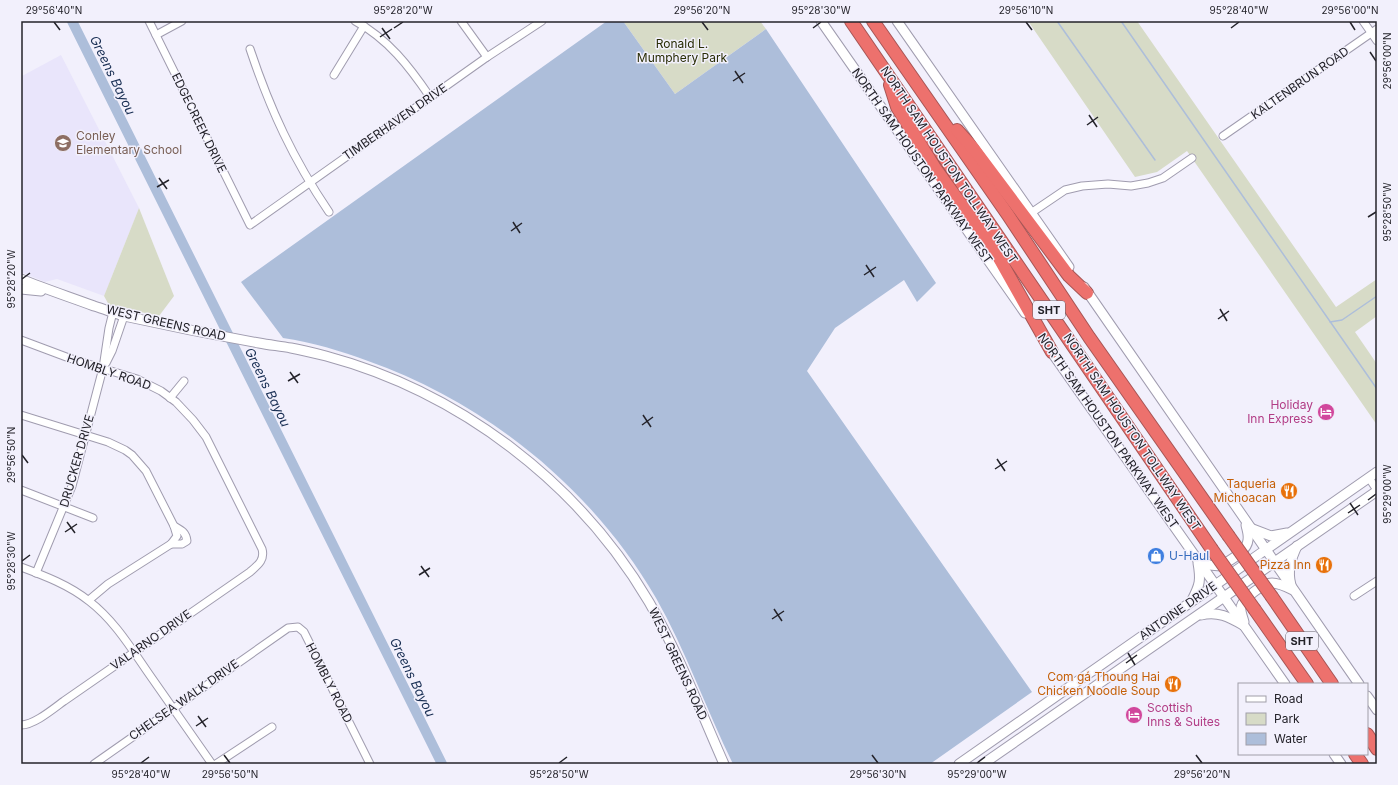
<svg xmlns="http://www.w3.org/2000/svg" width="1398" height="785" viewBox="0 0 1398 785" font-family="Inter,sans-serif">
<style>
.education{fill:#e9e5fb}
.green{fill:#d7dbc7}
.water{fill:#adbeda}
.lines{fill:none;stroke-linecap:round;stroke-linejoin:round}
.stream{stroke:#adbeda;stroke-width:1.5}
.river{stroke:#adbeda;stroke-width:10}
.minor-casing{stroke:#a09caf;stroke-width:9}
.secondary-casing{stroke:#a09caf;stroke-width:11}
.motorway-casing{stroke:#a75656;stroke-width:14}
.minor{stroke:#fff;stroke-width:7}
.secondary{stroke:#fff;stroke-width:9}
.motorway{stroke:#ed716d;stroke-width:12}
.motorway-bridge-casing{stroke:#a75656;stroke-width:14;stroke-linecap:butt}
.motorway-bridge{stroke:#ed716d;stroke-width:12}
.ticks{fill:none;stroke:#24232a;stroke-width:1.5}
.labels{text-anchor:middle;stroke-width:3;stroke-linejoin:round;paint-order:stroke}
.shield{fill:#f2f0fc;stroke:#626069;stroke-width:1}
.shield-label{font-size:11px;font-weight:bold;fill:#24232a}
.park-label{font-size:12px;fill:#292d05;stroke:#f2f0fc}
.street-label{font-size:12px;fill:#24232a;stroke:#f2f0fc}
.education-label{font-size:12px;fill:#785e54;stroke:#f2f0fc;text-anchor:start}
.hotel-label{font-size:12px;fill:#b23c85;stroke:#f2f0fc;text-anchor:end}
.food-label{font-size:12px;fill:#c56008;stroke:#f2f0fc;text-anchor:end}
.shop-label{font-size:12px;fill:#366cbe;stroke:#f2f0fc;text-anchor:start}
.water-label{font-size:13px;font-style:italic;fill:#182e53;stroke:#f2f0fc}
.neatline{fill:none;stroke:#24232a;stroke-width:1.5}
.ticks-label{font-size:10px;text-anchor:middle;fill:#24232a}
</style>
<rect width="100%" height="100%" fill="#f2f0fc"/>
<polygon class="education" points="61,55 139,208 104,296 57,279 45,282 21,272 21,78 22,76"/>
<g class="green">
<polygon points="623,21 760,21 766,29 675,94"/>
<polygon points="1028,21 1137,21 1336,307 1377,279 1377,316 1355,332 1377,364 1377,425 1187,151 1157,172 1135,177"/>
<polygon points="139,208 174,296 159,316 109,305 104,296"/>
</g>
<path class="water" d="M607,21H623L675,94L766,29L936,283L917,302L904,280L835,328L807,371L1032,692L930,764H733C706,709 686,651 656,598C592,488 487,403 368,361C341,351 312,342 283,338L241,282Z"/>
<g class="lines">
<g class="stream">
<polyline points="1057,21 1155,160"/>
<polyline points="1121,21 1377,389"/>
<polyline points="1330,322 1342,320 1377,296"/>
</g>
<polyline class="river" points="72,21 442,764"/>
<g class="minor-casing">
<g id="minor">
<polyline points="149,21 250,225 487,57 542,21"/>
<path d="M355,21C388,39 409,66 430,97"/>
<polyline points="461,21 487,57"/>
<polyline points="1363,21 1377,41"/>
<polyline points="156,35 182,21"/>
<path d="M250,49C270,109 293,159 329,212"/>
<polyline points="334,75 364,26"/>
<polyline points="1223,136 1377,29"/>
<polyline points="1031,213 1065,190 1082,186 1108,184 1131,186 1148,183 1163,178 1192,158"/>
<path d="M21,340L69,358L137,379L161,391L176,402L193,420L206,437L262,549C265,560 258,565 250,572L64,701C53,709 34,725 21,725"/>
<polyline points="106,363 112,351 124,316"/>
<polyline points="170,398 184,381"/>
<polyline points="21,415 108,442 125,450 132,455 146,471 174,526 177,536 171,544 108,584 89,600"/>
<polyline points="1369,478 1377,490"/>
<polyline points="21,490 93,518"/>
<path d="M171,544H182L187,541C186,532 181,530 174,526"/>
<path d="M21,567C45,576 69,585 89,601C114,620 131,648 149,674C170,704 191,734 212,764"/>
<polyline points="36,573 72,486 103,368 109,328 113,312"/>
<polyline points="1354,596 1377,581"/>
<polyline points="94,764 288,628 298,627 304,632 370,764"/>
<polyline points="216,764 272,727"/>
</g>
</g>
<g class="secondary-casing">
<g id="secondary">
<polyline points="821,21 1025,313"/>
<polyline points="897,21 1069,267"/>
<path d="M21,279C45,289 70,297 94,306C104,309 114,313 124,316C169,326 214,335 259,343C269,345 280,346 291,348C302,350 314,353 326,356C460,392 579,483 649,602C679,654 700,710 724,764"/>
<polyline points="1084,287 1359,684"/>
<polyline points="21,289 41,291"/>
<polyline points="1048,347 1285,684"/>
<polyline points="1250,528 1271,536 1287,533"/>
<path d="M1199,560L1209,565L1221,566C1230,560 1247,552 1248,540C1249,535 1247,530 1246,525"/>
<path d="M1291,585C1287,571 1291,559 1297,546"/>
<path d="M1192,600C1200,585 1201,580 1198,563"/>
<path d="M1201,615C1218,611 1229,617 1243,625"/>
<path d="M1244,622C1243,618 1240,611 1241,607C1243,598 1264,583 1272,583C1279,583 1287,587 1293,590"/>
<polyline points="1367,696 1377,710"/>
<polyline points="1334,754 1341,764"/>
<polyline points="959,764 1377,472"/>
<polyline points="983,764 1377,491"/>
</g>
</g>
<g class="motorway-casing">
<g id="motorway">
<polyline points="851,21 1211,548"/>
<polyline points="873,21 1008,215 1089,337 1228,535"/>
<polyline points="890,85 897,107 935,168 995,251 1052,352"/>
<polyline points="957,130 974,149 1069,276 1087,293"/>
<polyline points="1272,597 1332,684"/>
<polyline points="1255,610 1307,684"/>
<polyline points="1367,734 1377,749"/>
<polyline points="1355,754 1362,764"/>
</g>
</g>
<use href="#minor" class="minor"/>
<use href="#secondary" class="secondary"/>
<use href="#motorway" class="motorway"/>
<g class="motorway-bridge-casing">
<g id="motorway-bridge">
<polyline points="1228,535 1272,597"/>
<polyline points="1211,548 1255,610"/>
</g>
</g>
<use href="#motorway-bridge" class="motorway-bridge"/>
</g>
<path class="ticks" d="M54,22L60,30M702,22L708,30M1026,22L1032,30M1350,22L1355,30M382,28L390,39M394,28L403,22M813,28L821,22M1231,28L1239,22M380,37L392,29M1370,52L1376,61M735,71L743,83M733,81L745,73M1089,115L1097,127M1087,125L1098,117M159,178L167,189M157,187L169,180M1368,217L1376,212M513,222L520,233M511,231L522,223M866,265L874,277M864,275L876,267M22,279L30,273M1220,309L1227,321M1218,319L1229,311M290,372L298,383M288,381L300,374M643,415L651,427M642,425L653,417M22,455L28,463M997,459L1005,471M995,469L1007,461M1368,500L1376,494M1350,503L1358,515M1348,513L1360,505M67,522L75,533M65,532L77,524M22,561L30,555M421,566L429,577M419,575L430,568M774,609L782,621M772,619L784,611M1128,653L1135,665M1126,663L1137,655M198,716L206,727M196,726L208,718M224,755L230,763M872,755L878,763M1196,755L1202,763M141,763L149,757M559,763L567,757M977,763L985,757"/>
<defs>
<g id="school-disc" transform="scale(0.9)"><circle r="9.5" fill="#8d6e63" stroke="#f2f0fc"/><path d="M0-5L7-2L0 1L-7-2ZM-4 1L0 2.5L4 1V4Q0 6-4 4Z" fill="#fff"/></g>
<g id="hotel-disc" transform="scale(0.9)"><circle r="9.5" fill="#d1479c" stroke="#f2f0fc"/><path d="M-6-4.5h1.5V1H6V5H4.5V3h-9V5H-6ZM-4 0a1.8 1.8 0 1 1 3.6 0ZM.5 0V-2.5h3Q6-2.5 6 0Z" fill="#fff"/></g>
<g id="restaurant-disc" transform="scale(0.9)"><circle r="9.5" fill="#e8710a" stroke="#f2f0fc"/><path d="M-5-6h1v4h1v-4h1v4h1v-4h1v5L-1.5 .5V6h-2V.5L-5-1ZM5-6V6H3V1.5H1.5Q1.5-4 5-6Z" fill="#fff"/></g>
<g id="shop-disc" transform="scale(0.9)"><circle r="9.5" fill="#3f7fe0" stroke="#f2f0fc"/><path d="M-5-2.5h2.3a2.7 3.5 0 0 1 5.4 0H5L5.5 6h-11ZM-1.5-2.5h3a1.5 2.3 0 0 0-3 0Z" fill="#fff"/></g>
</defs>
<g fill-rule="evenodd">
<use href="#school-disc" x="63" y="143"/>
<use href="#hotel-disc" x="1326" y="412"/>
<use href="#restaurant-disc" x="1289" y="491"/>
<use href="#shop-disc" x="1156" y="556"/>
<use href="#restaurant-disc" x="1324" y="565"/>
<use href="#restaurant-disc" x="1173" y="684"/>
<use href="#hotel-disc" x="1134" y="715"/>
</g>
<g class="labels">
<g class="shield">
<rect x="1033" y="301" width="32" height="18" rx="3"/>
<rect x="1286" y="632" width="32" height="18" rx="3"/>
</g>
<g class="shield-label">
<text x="1049" y="314">SHT</text>
<text x="1302" y="645">SHT</text>
</g>
<g class="park-label">
<text x="682" y="48">Ronald L.<tspan x="682" dy="14">Mumphery Park</tspan></text>
</g>
<g class="street-label">
<text transform="translate(1300 83) rotate(-35)" y="4">KALTENBRUN ROAD</text>
<text transform="translate(395 122) rotate(-35)" y="4">TIMBERHAVEN DRIVE</text>
<text transform="translate(199 123) rotate(64)" y="4">EDGECREEK DRIVE</text>
<text transform="translate(949 165) rotate(56)" y="4">NORTH SAM HOUSTON TOLLWAY WEST</text>
<text transform="translate(922 166) rotate(55)" y="4">NORTH SAM HOUSTON PARKWAY WEST</text>
<text transform="translate(166 323) rotate(13)" y="4">WEST GREENS ROAD</text>
<text transform="translate(109 372) rotate(19)" y="4">HOMBLY ROAD</text>
<text transform="translate(1108 431) rotate(55)" y="4">NORTH SAM HOUSTON PARKWAY WEST</text>
<text transform="translate(1132 432) rotate(56)" y="4">NORTH SAM HOUSTON TOLLWAY WEST</text>
<text transform="translate(77 461) rotate(-74)" y="4">DRUCKER DRIVE</text>
<text transform="translate(1178 611) rotate(-35)" y="4">ANTOINE DRIVE</text>
<text transform="translate(151 640) rotate(-35)" y="4">VALARNO DRIVE</text>
<text transform="translate(678 664) rotate(65)" y="4">WEST GREENS ROAD</text>
<text transform="translate(329 683) rotate(63)" y="4">HOMBLY ROAD</text>
<text transform="translate(184 700) rotate(-35)" y="4">CHELSEA WALK DRIVE</text>
</g>
<g class="education-label">
<text x="76" y="140">Conley<tspan x="76" dy="14">Elementary School</tspan></text>
</g>
<g class="hotel-label">
<text x="1313" y="409">Holiday<tspan x="1313" dy="14">Inn Express</tspan></text>
<text x="1147" y="712" text-anchor="start">Scottish<tspan x="1147" dy="14">Inns &amp; Suites</tspan></text>
</g>
<g class="food-label">
<text x="1276" y="488">Taqueria<tspan x="1276" dy="14">Michoacan</tspan></text>
<text x="1311" y="569">Pizza Inn</text>
<text x="1160" y="681">Com gá Thoung Hai<tspan x="1160" dy="14">Chicken Noodle Soup</tspan></text>
</g>
<g class="shop-label">
<text x="1169" y="560">U-Haul</text>
</g>
<g class="water-label">
<text transform="translate(113 75) rotate(64)" y="5">Greens Bayou</text>
<text transform="translate(268 387) rotate(64)" y="5">Greens Bayou</text>
<text transform="translate(413 677) rotate(64)" y="5">Greens Bayou</text>
</g>
</g>
<rect width="1398" height="785" fill="none" stroke="#f2f0fc" stroke-width="44"/>
<rect x="1238" y="683" width="130" height="72" fill="#f2f0fc" stroke="#a09ea8"/>
<rect x="1246" y="696" width="20" height="6" fill="#ffffff" stroke="#a09ea8"/>
<text x="1274" y="703" font-size="12" fill="#24232a">Road</text>
<rect x="1246" y="713" width="20" height="12" fill="#d7dbc7" stroke="#a09ea8"/>
<text x="1274" y="723" font-size="12" fill="#24232a">Park</text>
<rect x="1246" y="733" width="20" height="12" fill="#adbeda" stroke="#a09ea8"/>
<text x="1274" y="743" font-size="12" fill="#24232a">Water</text>
<rect x="22" y="22" width="1354" height="741" class="neatline"/>
<g class="ticks-label">
<text x="54" y="14">29°56'40"N</text>
<text x="403" y="14">95°28'20"W</text>
<text x="702" y="14">29°56'20"N</text>
<text x="821" y="14">95°28'30"W</text>
<text x="1026" y="14">29°56'10"N</text>
<text x="1239" y="14">95°28'40"W</text>
<text x="1350" y="14">29°56'00"N</text>
<text transform="translate(1387 61) rotate(-90)" y="4">29°56'00"N</text>
<text transform="translate(1387 212) rotate(-90)" y="4">95°28'50"W</text>
<text transform="translate(11 279) rotate(-90)" y="4">95°28'20"W</text>
<text transform="translate(11 455) rotate(-90)" y="4">29°56'50"N</text>
<text transform="translate(1387 494) rotate(-90)" y="4">95°29'00"W</text>
<text transform="translate(11 561) rotate(-90)" y="4">95°28'30"W</text>
<text x="141" y="778">95°28'40"W</text>
<text x="230" y="778">29°56'50"N</text>
<text x="559" y="778">95°28'50"W</text>
<text x="878" y="778">29°56'30"N</text>
<text x="977" y="778">95°29'00"W</text>
<text x="1202" y="778">29°56'20"N</text>
</g>
</svg>
